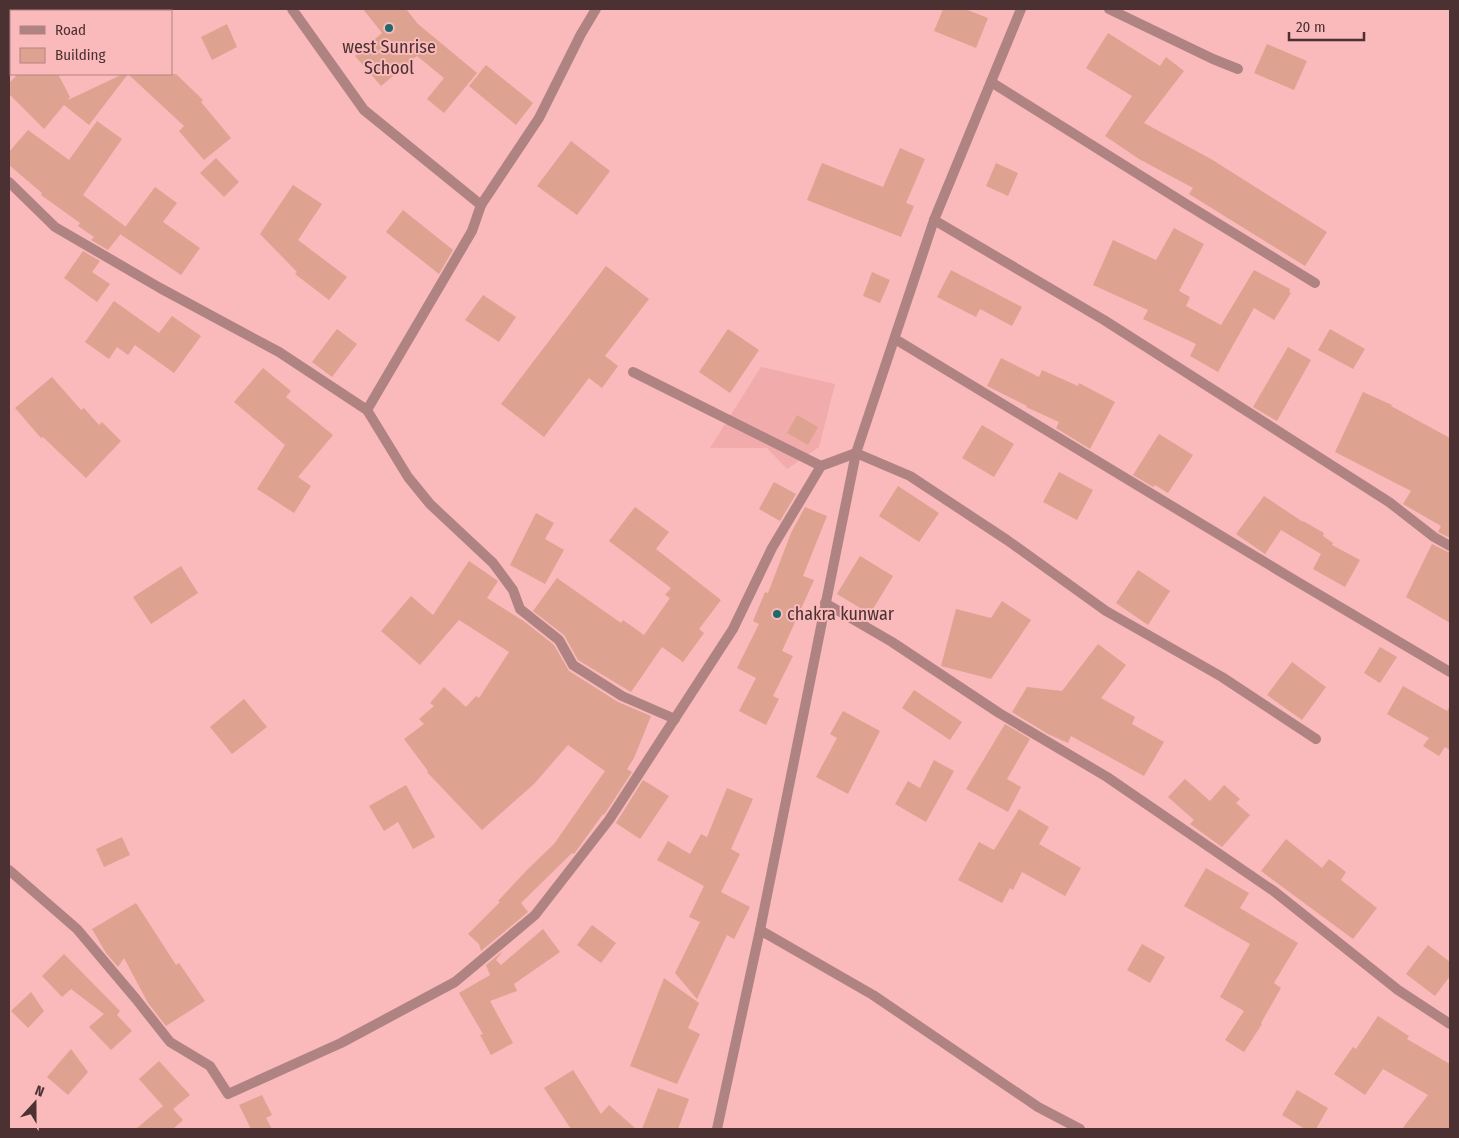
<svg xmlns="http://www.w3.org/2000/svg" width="1459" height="1138" viewBox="0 0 1459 1138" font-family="'Fira Sans Condensed',sans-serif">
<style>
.built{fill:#f1abab}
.building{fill:#dea390}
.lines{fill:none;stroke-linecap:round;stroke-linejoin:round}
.lane{stroke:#b08383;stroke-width:10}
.street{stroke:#b08383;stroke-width:10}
.poi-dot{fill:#1d6a6d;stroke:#fab9ba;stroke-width:2}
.labels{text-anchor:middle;stroke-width:4;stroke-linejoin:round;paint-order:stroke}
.poi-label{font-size:18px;fill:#4b3131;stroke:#fab9ba}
</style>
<rect width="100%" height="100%" fill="#fab9ba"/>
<polygon class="built" points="761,367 835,384 819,447 787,469 767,448 710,448"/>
<g class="building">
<polygon points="363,9 406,9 418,24 477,73 444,113 427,99 444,78 417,56 381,86 355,56 382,33"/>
<polygon points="943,9 965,9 988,18 976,48 934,31"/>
<polygon points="227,24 237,47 212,60 201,37"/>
<polygon points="1108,33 1160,66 1166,57 1184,71 1144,123 1211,159 1327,232 1305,266 1189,194 1193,188 1139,159 1105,136 1132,96 1086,68"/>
<polygon points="1267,44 1307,61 1294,90 1254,73"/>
<polygon points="486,65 533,103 516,125 469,86"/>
<polygon points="18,74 58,74 70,97 68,100 123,74 176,74 203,100 201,102 231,138 204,160 179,131 184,126 128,74 89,125 64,105 44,129 9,94 9,83"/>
<polygon points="97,121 122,139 83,195 126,227 108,250 91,240 94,237 78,226 80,223 41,195 42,193 9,165 9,152 28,130 69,160"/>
<polygon points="571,141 610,171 577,215 537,186"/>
<polygon points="900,148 925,159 906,203 914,206 901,237 807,200 822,163 883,187"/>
<polygon points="216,158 239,182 224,197 200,173"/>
<polygon points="996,163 1018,173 1008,196 986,186"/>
<polygon points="293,185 322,204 298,240 347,277 329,300 295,274 297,272 260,234"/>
<polygon points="155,187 177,203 163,222 200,248 181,275 120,234"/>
<polygon points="403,210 453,250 439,274 386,232"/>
<polygon points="1174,228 1204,244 1179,291 1190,297 1186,306 1221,325 1254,270 1290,289 1289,292 1291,293 1274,320 1254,308 1218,372 1190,356 1196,344 1143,319 1148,310 1093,285 1113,240 1156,260"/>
<polygon points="83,251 100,261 92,272 110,284 97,302 64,278"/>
<polygon points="606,266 649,299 605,356 618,366 602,388 589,378 544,437 501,404"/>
<polygon points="951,270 1022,307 1012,326 980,309 976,317 937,297"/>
<polygon points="872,272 890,280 880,303 863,296"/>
<polygon points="483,295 516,317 499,342 465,320"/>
<polygon points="114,301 159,333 172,316 201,336 174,373 135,345 128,355 117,347 109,359 85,342"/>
<polygon points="337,329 357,344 332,377 312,362"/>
<polygon points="728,329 759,350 730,393 699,372"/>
<polygon points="1330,329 1365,349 1353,369 1318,350"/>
<polygon points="1288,347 1311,360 1277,421 1253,407"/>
<polygon points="1001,358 1039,377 1042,370 1078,386 1079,383 1115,402 1090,449 1056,428 1059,422 1026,407 1027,406 987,386"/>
<polygon points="263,368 291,391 286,397 333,435 298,477 311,486 294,513 257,489 285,445 234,402"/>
<polygon points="52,377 81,410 84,408 99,425 102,422 121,441 86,478 43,437 41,438 15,408"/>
<polygon points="1363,392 1392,405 1391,406 1450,438 1450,538 1438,532 1441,526 1403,504 1411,491 1335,452"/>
<polygon points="797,415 818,427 808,445 787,433"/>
<polygon points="982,425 1014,444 994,477 962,458"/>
<polygon points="1159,434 1193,455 1168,493 1155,485 1153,487 1133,475"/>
<polygon points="1059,472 1093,490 1077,520 1043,502"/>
<polygon points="774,482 796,494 780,521 759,509"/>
<polygon points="898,486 939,513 919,542 879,516"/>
<polygon points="1264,496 1303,522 1303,521 1324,533 1323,536 1333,543 1332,545 1360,560 1345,587 1313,569 1321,554 1281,530 1265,554 1236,534"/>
<polygon points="635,507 669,532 656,549 721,600 699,629 704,633 683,662 662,647 631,692 578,660 564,635 533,611 557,578 621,623 623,620 644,635 670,598 665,595 671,588 609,541"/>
<polygon points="805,507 827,516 803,576 814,580 782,651 793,656 773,696 779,699 766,725 739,711 756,678 737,668 759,624 753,621 765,592 768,593 791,533"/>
<polygon points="536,513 554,523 545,539 564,550 545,584 510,565"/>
<polygon points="1432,544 1450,553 1450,623 1406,597"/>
<polygon points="860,556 893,576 870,614 837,594"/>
<polygon points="469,561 498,581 487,598 525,622 554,645 569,671 618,702 651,716 634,758 627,769 632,772 604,815 603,814 574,854 572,853 521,903 528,912 481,951 479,944 468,934 500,902 498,901 528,869 554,844 605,771 568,745 534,784 482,830 427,772 428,771 404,739 424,724 419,719 434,706 430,703 444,687 466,707 476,696 479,698 509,652 459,620 420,665 381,631 411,596 433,615"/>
<polygon points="181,566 198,593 151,624 133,597"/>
<polygon points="1138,570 1170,591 1148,625 1116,603"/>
<polygon points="1002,601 1031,620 991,679 941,666 956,609 991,618"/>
<polygon points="1098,644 1126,665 1101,698 1135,717 1132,724 1164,742 1144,776 1071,736 1068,743 1048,734 1012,712 1027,687 1062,691"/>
<polygon points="1380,647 1397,657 1380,683 1364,673"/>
<polygon points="1292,662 1326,687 1302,720 1267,695"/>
<polygon points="1403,686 1447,711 1450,706 1450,750 1445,747 1439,756 1423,746 1429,738 1387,714"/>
<polygon points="914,690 962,722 950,740 902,708"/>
<polygon points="244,699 267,727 232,754 210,727"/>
<polygon points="843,711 880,731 848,794 816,777 837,738 830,734"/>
<polygon points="1005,724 1030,739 1007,779 1021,787 1008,812 966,789"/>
<polygon points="934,760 954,771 926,822 895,804 908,781 920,788"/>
<polygon points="1185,779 1210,801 1224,785 1240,799 1236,803 1250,815 1222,847 1190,824 1194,820 1168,797"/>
<polygon points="643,780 669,796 640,839 616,823"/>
<polygon points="406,785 435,837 413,849 398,822 384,831 369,806"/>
<polygon points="727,788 753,799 731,849 740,854 721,892 750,907 734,939 727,935 697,999 675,973 700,922 689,917 704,886 657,860 668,841 690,854 701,834 707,837"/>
<polygon points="1019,809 1049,827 1039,844 1081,868 1065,896 1022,872 1013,890 1010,888 1002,903 958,880 979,842 994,850"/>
<polygon points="122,837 130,855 104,867 96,849"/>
<polygon points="1286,839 1322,868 1329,859 1346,872 1341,880 1377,908 1353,939 1261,871"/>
<polygon points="1206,868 1249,893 1240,908 1298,943 1274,983 1281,988 1261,1023 1262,1024 1244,1052 1225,1040 1244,1011 1220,997 1250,944 1184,906"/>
<polygon points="136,903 176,965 179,963 205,1001 166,1026 148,1003 124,958 118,967 106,953 92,929"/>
<polygon points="592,925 616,943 601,963 577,945"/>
<polygon points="543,929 560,952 514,984 517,991 490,1001 513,1043 491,1055 480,1035 483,1034 459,993 490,975 486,965 503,951 496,960 501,965"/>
<polygon points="1142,944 1165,957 1150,983 1127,970"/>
<polygon points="1428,945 1450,962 1450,976 1435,996 1406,974"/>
<polygon points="64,954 120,1011 117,1015 132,1031 111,1050 89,1027 104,1014 71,989 62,997 42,976"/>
<polygon points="664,978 699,1003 688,1028 700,1034 677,1084 630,1066"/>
<polygon points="31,992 44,1011 28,1028 11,1011"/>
<polygon points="1378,1016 1409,1036 1407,1039 1450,1064 1450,1129 1402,1129 1428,1095 1383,1069 1365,1095 1334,1074 1353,1047 1356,1049"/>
<polygon points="71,1049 88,1072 68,1095 47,1077"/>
<polygon points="159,1061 190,1095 173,1109 183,1120 173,1129 136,1129 163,1106 139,1079"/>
<polygon points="573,1070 601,1114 609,1105 636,1129 571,1129 544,1088"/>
<polygon points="658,1088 689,1099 678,1129 642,1129"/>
<polygon points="1297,1090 1328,1108 1316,1129 1305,1129 1282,1115"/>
<polygon points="262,1095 272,1115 266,1118 272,1129 251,1129 239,1105"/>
</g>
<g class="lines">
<polyline class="lane" points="633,372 821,466"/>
<g class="street">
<polyline points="292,9 364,110 481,205 472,231 367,410"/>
<polyline points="1109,9 1213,59 1238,69"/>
<polyline points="45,11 48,9"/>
<polyline points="9,44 11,42"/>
<polyline points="991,82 1186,204 1315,283"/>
<polyline points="9,182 55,227 160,288 279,352 367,410 408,477 430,504 493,563 513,590 520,609 559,640 573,665 622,696 675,719"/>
<polyline points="481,205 539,118 581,34 596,9"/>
<polyline points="934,220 1104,320 1389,502 1434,537 1450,546"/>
<polyline points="895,339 1291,578 1450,672"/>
<polyline points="825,603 892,642 999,713 1107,777 1275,892 1398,990 1450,1024"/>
<polyline points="9,870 77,929 136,999 170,1042 210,1066 228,1094 341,1043 455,982 535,915 609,820 733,629 772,548 821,466 856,453 910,476 1007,540 1106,611 1222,677 1316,739"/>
<polyline points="760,930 873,995 1038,1107 1080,1129"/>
<polyline points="717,1129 760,930 856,453 934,220 1021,9"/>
</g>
</g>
<g class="poi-dot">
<circle cx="389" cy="28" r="5"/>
<circle cx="777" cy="614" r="5"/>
</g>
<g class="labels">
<g class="poi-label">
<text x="389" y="53">west Sunrise<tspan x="389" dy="21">School</tspan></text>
<text x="787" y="620" text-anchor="start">chakra kunwar</text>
</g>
</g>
<rect width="1459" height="1138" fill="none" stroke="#4b3131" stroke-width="20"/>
<rect x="10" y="10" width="162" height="65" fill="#fab9ba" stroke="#b48383"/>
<rect x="20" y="26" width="25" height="8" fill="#b08383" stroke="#b48383"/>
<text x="55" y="35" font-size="15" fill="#4b3131">Road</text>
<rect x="20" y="48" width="25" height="15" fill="#dea390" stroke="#b48383"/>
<text x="55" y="60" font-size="15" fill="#4b3131">Building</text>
<g transform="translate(35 1103) rotate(21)" stroke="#fab9ba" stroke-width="4" paint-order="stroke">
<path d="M0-4L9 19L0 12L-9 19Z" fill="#4b3131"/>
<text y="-8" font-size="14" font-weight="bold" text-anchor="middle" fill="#4b3131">N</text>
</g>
<path d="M1289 32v8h75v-8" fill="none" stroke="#4b3131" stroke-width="2.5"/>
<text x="1296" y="32" font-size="15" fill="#4b3131" stroke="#fab9ba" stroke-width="4" paint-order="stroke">20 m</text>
</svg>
